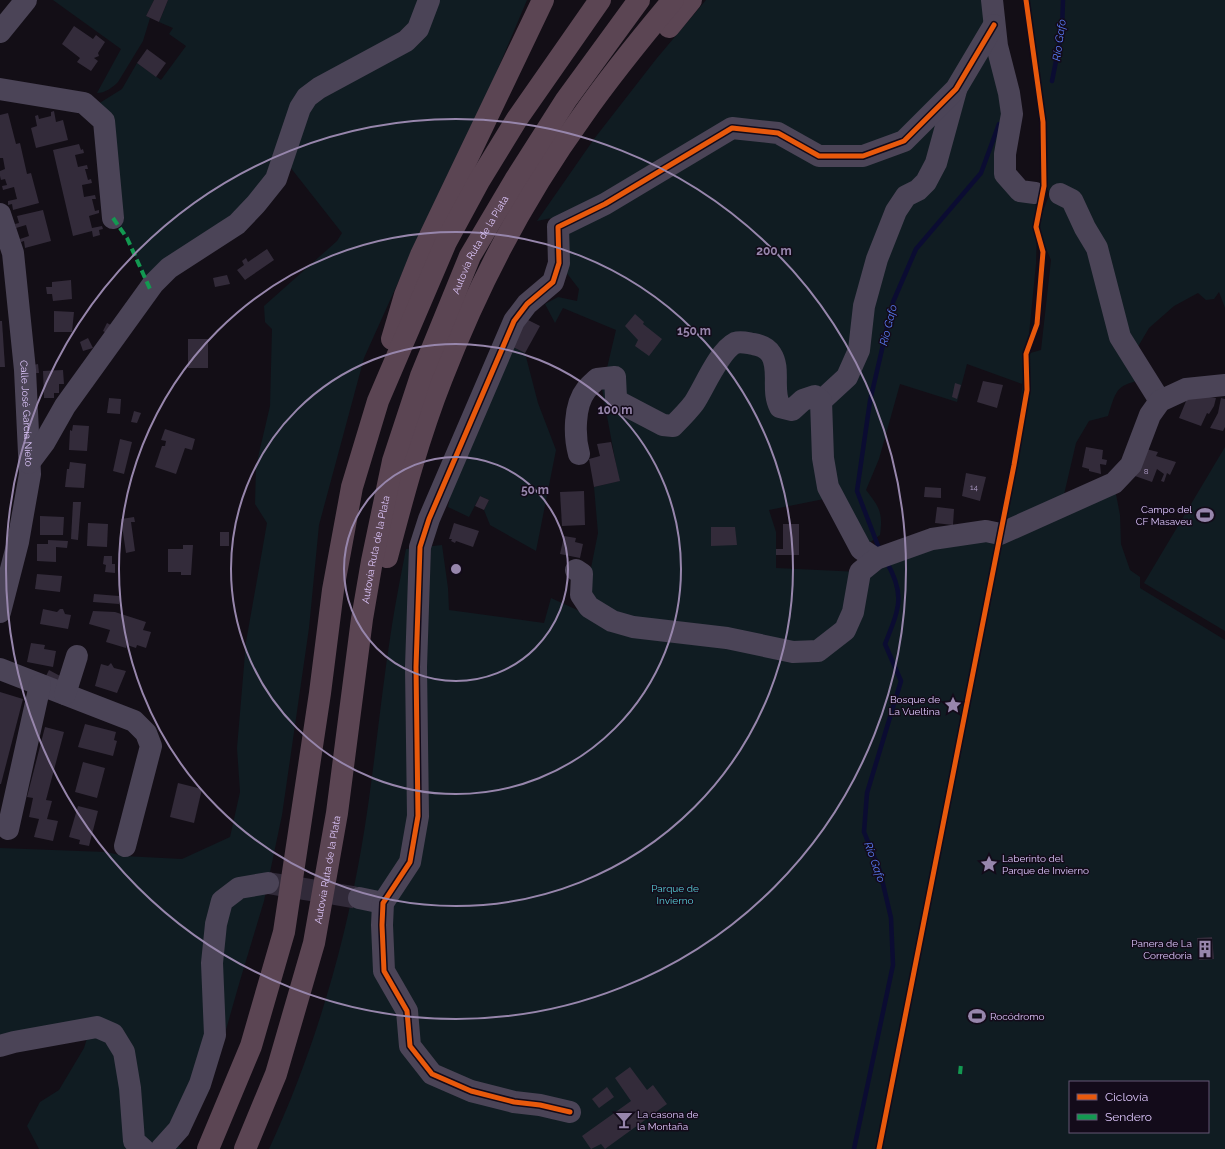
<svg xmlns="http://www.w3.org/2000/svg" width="1225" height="1149" viewBox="0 0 1225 1149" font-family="Raleway,sans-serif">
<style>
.green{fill:#101c22;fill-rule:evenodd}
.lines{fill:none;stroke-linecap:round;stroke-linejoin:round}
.stream{stroke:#0b0c32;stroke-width:4.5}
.building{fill:#332b3a}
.minor-tunnel{stroke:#312a39;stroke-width:22;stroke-dasharray:22 11;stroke-linecap:butt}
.minor{stroke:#4b4457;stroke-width:22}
.highway{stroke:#5b4553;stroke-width:22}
.quiet{stroke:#139951;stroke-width:4;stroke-dasharray:8 4;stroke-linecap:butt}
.cycleway-casing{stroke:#130b1a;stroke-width:8}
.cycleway{stroke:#e8590c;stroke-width:5}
.ring{fill:none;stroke:#9786ac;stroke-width:2}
.labels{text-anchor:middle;stroke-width:3;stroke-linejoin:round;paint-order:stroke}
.number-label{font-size:8px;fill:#b3a0cc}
.street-label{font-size:10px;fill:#dec7fd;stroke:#130b1a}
.poi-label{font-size:10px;fill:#dec7fd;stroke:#130b1a;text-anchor:end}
.park-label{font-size:10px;fill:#58cfd8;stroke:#130b1a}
.water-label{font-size:11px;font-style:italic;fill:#597cf8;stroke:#130b1a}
.centre{fill:#9786ac;stroke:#130b1a;stroke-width:2}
.ring-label{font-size:12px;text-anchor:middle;font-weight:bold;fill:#9786ac;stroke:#130b1a;stroke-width:3;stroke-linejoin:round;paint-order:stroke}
</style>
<rect width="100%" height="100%" fill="#130e16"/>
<g class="green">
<path d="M53,0H154L146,16L150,18L143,41L118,82C112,88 105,93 97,93L121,49Z"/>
<polygon points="168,0 418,0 415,22 332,75 266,185 148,285 127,238 117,224 98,104 122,89 137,63 161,80 186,46 169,34 173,28 159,22"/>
<polygon points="429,0 527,0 484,102 401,276 364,358 319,525 309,628 292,746 282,815 264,901 239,984 208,1093 178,1146 182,1149 39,1149 27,1126 40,1102 59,1090 84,1048 92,1022 0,1040 0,848 106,852 124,856 182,859 230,837 240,792 237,748 246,642 267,523 255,504 256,466 270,406 272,329 265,322 264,306 337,241 342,233 283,158 300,108 385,54"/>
<path d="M706,0H992L997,46L1005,174L1035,193L1037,226L1050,193L1044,186L1043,122L1027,0H1225V308L1219,292L1214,299L1206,300L1198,293L1174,306L1149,328L1136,350L1075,194L1146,379C1117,385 1117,387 1108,416L1089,421L1076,443L1063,499L1007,522L1023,380L1022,384L967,364L957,402L900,384L879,459L866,490C880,508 883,513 880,535L861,549L834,497L769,510L776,532V568L860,572L845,630L793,652L589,607L591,568L598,533L594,487L619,481L602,389L616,330L563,308L555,323L545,304L558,297L577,301L579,289L559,263L561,216L537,221L594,139L657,58ZM1037,228L1051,260L1041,350L1027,354L1036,264Z"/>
<polygon points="511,346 525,353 538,403 556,450 536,551 490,525 484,510 489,500 480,496 469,517 448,507 451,492"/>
<polygon points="1225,447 1225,631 1144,583"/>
<path d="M1115,489L1120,515L1121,544L1130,570L1140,577V588L1225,640V1149H269C313,1054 343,953 361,850C374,776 380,700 392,625C396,600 401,574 406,549L442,545L448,588L449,610L544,623L551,598L621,630L825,654L869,571ZM1070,1082H1208V1132H1070Z"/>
</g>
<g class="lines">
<g class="stream">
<polyline points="1052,81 1062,31 1063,0"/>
<polyline points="880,551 857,491 870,401 893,302 916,249 981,173 999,124"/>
<path d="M854,1149L893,965L891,918L880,871L864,832L867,793L901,681L885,644C899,609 906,595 886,561"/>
</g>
</g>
<g class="building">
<polygon points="154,0 168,0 159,22 146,16"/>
<polygon points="74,26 93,39 96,35 105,42 98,53 99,56 94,58 98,61 91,71 77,62 80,58 62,44"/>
<polygon points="147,49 166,63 156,77 137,63"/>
<polygon points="54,111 56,122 63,120 68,140 36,148 31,128 37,126 35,116 38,115 39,119 51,116 51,112"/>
<polygon points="8,113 16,144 20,143 27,174 31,173 39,203 13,210 12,204 8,205 8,201 17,199 14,187 3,190 2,186 7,185 5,179 1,180 0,176 0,171 5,169 3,158 0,158 0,115"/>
<polygon points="79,144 81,150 83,149 84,153 75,155 78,167 87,165 88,169 85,169 88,180 91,179 92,183 82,185 84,197 95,195 96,199 92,199 95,211 99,210 99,213 89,216 92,228 102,226 103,229 99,230 100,235 93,237 92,231 73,236 53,150"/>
<polygon points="43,210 51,241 25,248 24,241 21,242 20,239 29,236 26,225 16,228 15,224 19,223 17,216"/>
<polygon points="267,249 274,260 245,280 237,270 244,265 242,261 246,258 248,262"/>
<polygon points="227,275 230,284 215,287 213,278"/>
<polygon points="71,280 72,299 53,301 52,294 47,294 46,287 52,287 52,282"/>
<polygon points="54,311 74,312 72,332 54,332"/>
<polygon points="635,314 644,322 643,324 662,339 649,356 635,346 638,340 625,326"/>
<polygon points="526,319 540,326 525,353 511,346"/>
<polygon points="0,321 2,321 5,367 0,367"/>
<polygon points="107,323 113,326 110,335 103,331"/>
<polygon points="88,338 93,348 83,351 80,342"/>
<rect x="188" y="339" width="20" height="29"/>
<polygon points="38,364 39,373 33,373 33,365"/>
<polygon points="63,370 64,384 59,384 59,393 54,393 54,398 44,398 43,371"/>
<polygon points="983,381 1003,385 997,408 977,402"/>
<polygon points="955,383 961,385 957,399 952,397"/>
<polygon points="1189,394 1216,398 1214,406 1209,414 1207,413 1201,426 1179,418"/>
<polygon points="109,398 121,399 120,414 107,413"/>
<polygon points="1221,398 1225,399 1225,427 1223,431 1210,428 1218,413"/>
<polygon points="134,411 141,413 137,423 131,422"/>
<polygon points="73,425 89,426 87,451 69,450 70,430 72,431"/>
<polygon points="165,429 195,439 192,450 185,448 176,474 155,467 162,446 165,446 166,441 161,440"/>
<polygon points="120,439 132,442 124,474 113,471"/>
<polygon points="611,442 620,481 594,487 589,459 600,456 597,444"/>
<polygon points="1086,447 1103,450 1102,459 1107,460 1106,465 1100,464 1101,474 1089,471 1089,469 1082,467"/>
<polygon points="1146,449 1158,452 1156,456 1176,462 1170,475 1167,473 1164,482 1161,481 1164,474 1157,469 1152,482 1135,476"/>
<polygon points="70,462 86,464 84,488 65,487 67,469 69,469"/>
<polygon points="966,473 986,477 980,501 962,496"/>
<polygon points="925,487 941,488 941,498 924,497"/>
<polygon points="584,491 585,525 562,526 560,492"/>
<polygon points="480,496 489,500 484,510 475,506"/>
<polygon points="73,502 81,502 78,540 71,539"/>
<polygon points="937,507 954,509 953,525 935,523"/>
<polygon points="40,516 64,517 63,535 40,535"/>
<polygon points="134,517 135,522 131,522 135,551 126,553 121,519"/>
<polygon points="88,523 108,524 107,547 87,546"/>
<polygon points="454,523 479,531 473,547 456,541 455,543 451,541 452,539 449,539"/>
<polygon points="783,524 799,524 799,555 776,555 776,549 783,549"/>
<polygon points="711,527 735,527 737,545 711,546"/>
<rect x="220" y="532" width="9" height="14"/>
<polygon points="564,536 576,538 575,542 583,544 580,558 560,554"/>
<polygon points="48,540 68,541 67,548 56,547 56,562 37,561 37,544 48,544"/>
<polygon points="183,545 193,545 191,575 181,575 181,572 168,572 168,549 183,549"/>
<polygon points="104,556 112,556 112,564 115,564 115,573 105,572 106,565 103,564"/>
<polygon points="37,574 62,576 60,592 35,589"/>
<polygon points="94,594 119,596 119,604 93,602"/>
<polygon points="43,609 57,612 60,609 63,609 65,614 71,615 68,629 40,624"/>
<polygon points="93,611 115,612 146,622 143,630 151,632 146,648 137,645 136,648 127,645 126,648 106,642 110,630 89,624"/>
<polygon points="31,643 45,645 44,649 56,651 53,667 27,662"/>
<polygon points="111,663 114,668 126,671 117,693 95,686 101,664 108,666"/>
<polygon points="49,670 62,677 60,683 46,676"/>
<polygon points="0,692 23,699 1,784 0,784"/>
<polygon points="85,724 116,732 114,740 117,741 113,756 78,747"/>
<polygon points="45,727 64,732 46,800 52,801 47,819 58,821 53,841 34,837 39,819 29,817 33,798 27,797"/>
<polygon points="83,762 105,768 97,798 75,792"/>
<polygon points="178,783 202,789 194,823 170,817"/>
<polygon points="78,806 98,811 89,846 79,844 80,840 69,837"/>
<polygon points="1212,937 1214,959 1199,960 1197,938"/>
<polygon points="630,1067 647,1090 653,1085 667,1104 605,1149 601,1144 591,1149 582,1136 631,1101 615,1078"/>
<polygon points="607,1087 614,1097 599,1108 592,1099"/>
</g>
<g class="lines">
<polyline class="minor-tunnel" points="268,883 359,898"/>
<g class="minor">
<polyline points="992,0 997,46 1009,93 1012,114 1005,154 1005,174 1020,191 1035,193"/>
<polyline points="0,32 26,0"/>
<polyline points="0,89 84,103 104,121 113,218"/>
<polyline points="1060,194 1072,200 1085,228 1097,248 1120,337 1160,401"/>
<path id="s1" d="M0,214L13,253L25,370L30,474L18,542L0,612"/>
<polyline points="821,401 847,377 859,350 864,306 877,259 896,211 906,196 918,190 926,182 936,163 956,90"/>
<path d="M579,454C574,436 574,405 586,390C589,386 594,382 597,379L615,377L616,398L621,403L663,425L673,426C680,419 688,411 694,403C704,388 719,351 735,343C741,341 747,343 753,344C760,345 767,348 771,354C781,369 771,390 780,407L792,410L803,400L815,396L821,401L823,458L828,487L861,549L876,559"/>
<polyline points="29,463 44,443 65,406 153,284 169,268 237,224 256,204 276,179 300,108 307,97 319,88 406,41 418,29 429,0"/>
<polyline points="576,570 582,574 581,595 589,607 612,621 633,627 727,638 793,652 818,651 845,630 853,612 860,572 876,559 932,539 986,531 1000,534 1114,483 1131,465 1150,415 1160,401 1186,389 1225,385"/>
<polyline points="0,669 134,721 146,733 151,746 125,846"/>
<polyline points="65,694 77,656"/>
<polyline points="8,829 40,685"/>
<polyline points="359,898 383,903"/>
<polyline points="0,1046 14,1042 97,1027 113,1034 124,1052 130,1088 134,1141 143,1149"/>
<polyline points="570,1112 540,1105 514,1102 471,1091 432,1074 410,1046 407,1011 384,971 382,925 383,903 410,862 418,816 416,667 420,547 429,519 514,321 527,304 553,282 559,263 558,227 605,204 732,128 778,133 819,156 863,156 904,141 956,89 994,25"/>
<polyline points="161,1149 179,1129 200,1084 215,1035 212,963 216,924 222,901 239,888 268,883"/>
</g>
<g class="highway">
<polyline points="669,27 691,0"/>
<polyline points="392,339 405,295 421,255 543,0"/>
<path d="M387,557C403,496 419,436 442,378C478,285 525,195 583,115C611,75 642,37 673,0"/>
<polyline points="208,1149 251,1046 284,932 320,693 333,590 352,487 378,401 446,242 479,181 517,119 600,0"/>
<path id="s2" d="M245,1149L276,1074L314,943L337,813L362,619L372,561L393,461L421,376L470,256L515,180L566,100L639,0"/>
</g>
<g class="quiet">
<polyline points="113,218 127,238 150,289"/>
<polyline points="960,1074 961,1064"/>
</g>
<g class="cycleway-casing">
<g id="cycleway">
<polyline points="570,1112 540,1105 514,1102 471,1091 432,1074 410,1046 407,1011 384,971 382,925 383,903 410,862 418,816 416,667 420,547 429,519 514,321 527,304 553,282 559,263 558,227 605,204 732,128 778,133 819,156 863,156 904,141 956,89 994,25"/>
<polyline points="879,1149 1014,465 1027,390 1026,354 1037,324 1043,252 1036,227 1044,186 1043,122 1026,0"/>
</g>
</g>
<use href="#cycleway" class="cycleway"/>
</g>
<g class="ring">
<circle cx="456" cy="569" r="112"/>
<circle cx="456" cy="569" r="225"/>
<circle cx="456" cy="569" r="337"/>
<circle cx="456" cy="569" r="450"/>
</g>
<defs>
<g id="stadium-bare" transform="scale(1.38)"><path d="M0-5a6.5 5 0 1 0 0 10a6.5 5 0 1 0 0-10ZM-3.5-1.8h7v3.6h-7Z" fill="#9786ac" stroke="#130b1a" stroke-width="2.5" paint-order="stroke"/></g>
<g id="sight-bare" transform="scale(1.38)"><path d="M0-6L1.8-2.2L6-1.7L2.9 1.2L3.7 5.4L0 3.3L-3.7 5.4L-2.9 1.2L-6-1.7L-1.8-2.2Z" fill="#9786ac" stroke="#130b1a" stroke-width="2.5" paint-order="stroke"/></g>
<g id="building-bare" transform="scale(1.38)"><path d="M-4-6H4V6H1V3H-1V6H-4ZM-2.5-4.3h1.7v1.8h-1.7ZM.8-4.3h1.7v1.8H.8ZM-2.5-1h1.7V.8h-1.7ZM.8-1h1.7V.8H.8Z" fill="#9786ac" stroke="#130b1a" stroke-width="2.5" paint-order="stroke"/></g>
<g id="bar-bare" transform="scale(1.38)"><path d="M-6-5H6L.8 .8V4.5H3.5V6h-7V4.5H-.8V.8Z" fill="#9786ac" stroke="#130b1a" stroke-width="2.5" paint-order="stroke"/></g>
</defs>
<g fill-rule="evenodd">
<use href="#stadium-bare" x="1205" y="515"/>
<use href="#sight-bare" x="953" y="705"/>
<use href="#sight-bare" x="989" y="864"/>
<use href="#building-bare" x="1205" y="949"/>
<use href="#stadium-bare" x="977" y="1016"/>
<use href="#bar-bare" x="624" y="1120"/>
</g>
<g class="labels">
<g class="number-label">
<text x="1146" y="474">8</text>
<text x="974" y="490">14</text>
</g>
<g class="street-label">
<text dy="4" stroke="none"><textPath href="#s2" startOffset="940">Autovía Ruta de la Plata</textPath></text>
<text dy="4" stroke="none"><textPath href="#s1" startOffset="202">Calle José García Nieto</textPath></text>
<text dy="4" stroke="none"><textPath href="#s2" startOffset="616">Autovía Ruta de la Plata</textPath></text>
<text dy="4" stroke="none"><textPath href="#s2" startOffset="292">Autovía Ruta de la Plata</textPath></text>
</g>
<g class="poi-label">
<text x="1192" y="513">Campo del<tspan x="1192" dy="12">CF Masaveu</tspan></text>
<text x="940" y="703">Bosque de<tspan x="940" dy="12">La Vueltina</tspan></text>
<text x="1002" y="862" text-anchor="start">Laberinto del<tspan x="1002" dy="12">Parque de Invierno</tspan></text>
<text x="1192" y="947">Panera de La<tspan x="1192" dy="12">Corredoria</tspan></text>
<text x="990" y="1020" text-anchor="start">Rocódromo</text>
<text x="637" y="1118" text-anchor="start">La casona de<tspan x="637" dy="12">la Montaña</tspan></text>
</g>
<g class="park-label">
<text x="675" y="892">Parque de<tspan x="675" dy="12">Invierno</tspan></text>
</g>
<g class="water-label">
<text transform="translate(1059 40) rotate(-82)" y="4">Río Gafo</text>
<text transform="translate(888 325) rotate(-76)" y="4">Río Gafo</text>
<text transform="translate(875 862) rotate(70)" y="4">Río Gafo</text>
</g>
</g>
<circle cx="456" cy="569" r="6" class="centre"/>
<g class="ring-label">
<text x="774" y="255">200 m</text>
<text x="694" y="335">150 m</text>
<text x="615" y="414">100 m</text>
<text x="535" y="494">50 m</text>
</g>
<rect x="1069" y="1081" width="140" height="52" fill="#130b1a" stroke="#645675"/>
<rect x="1077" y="1094" width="20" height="6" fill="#e8590c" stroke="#645675"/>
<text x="1105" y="1101" font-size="12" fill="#dec7fd">Ciclovía</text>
<rect x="1077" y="1114" width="20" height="6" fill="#139951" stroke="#645675"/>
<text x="1105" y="1121" font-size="12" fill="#dec7fd">Sendero</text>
</svg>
